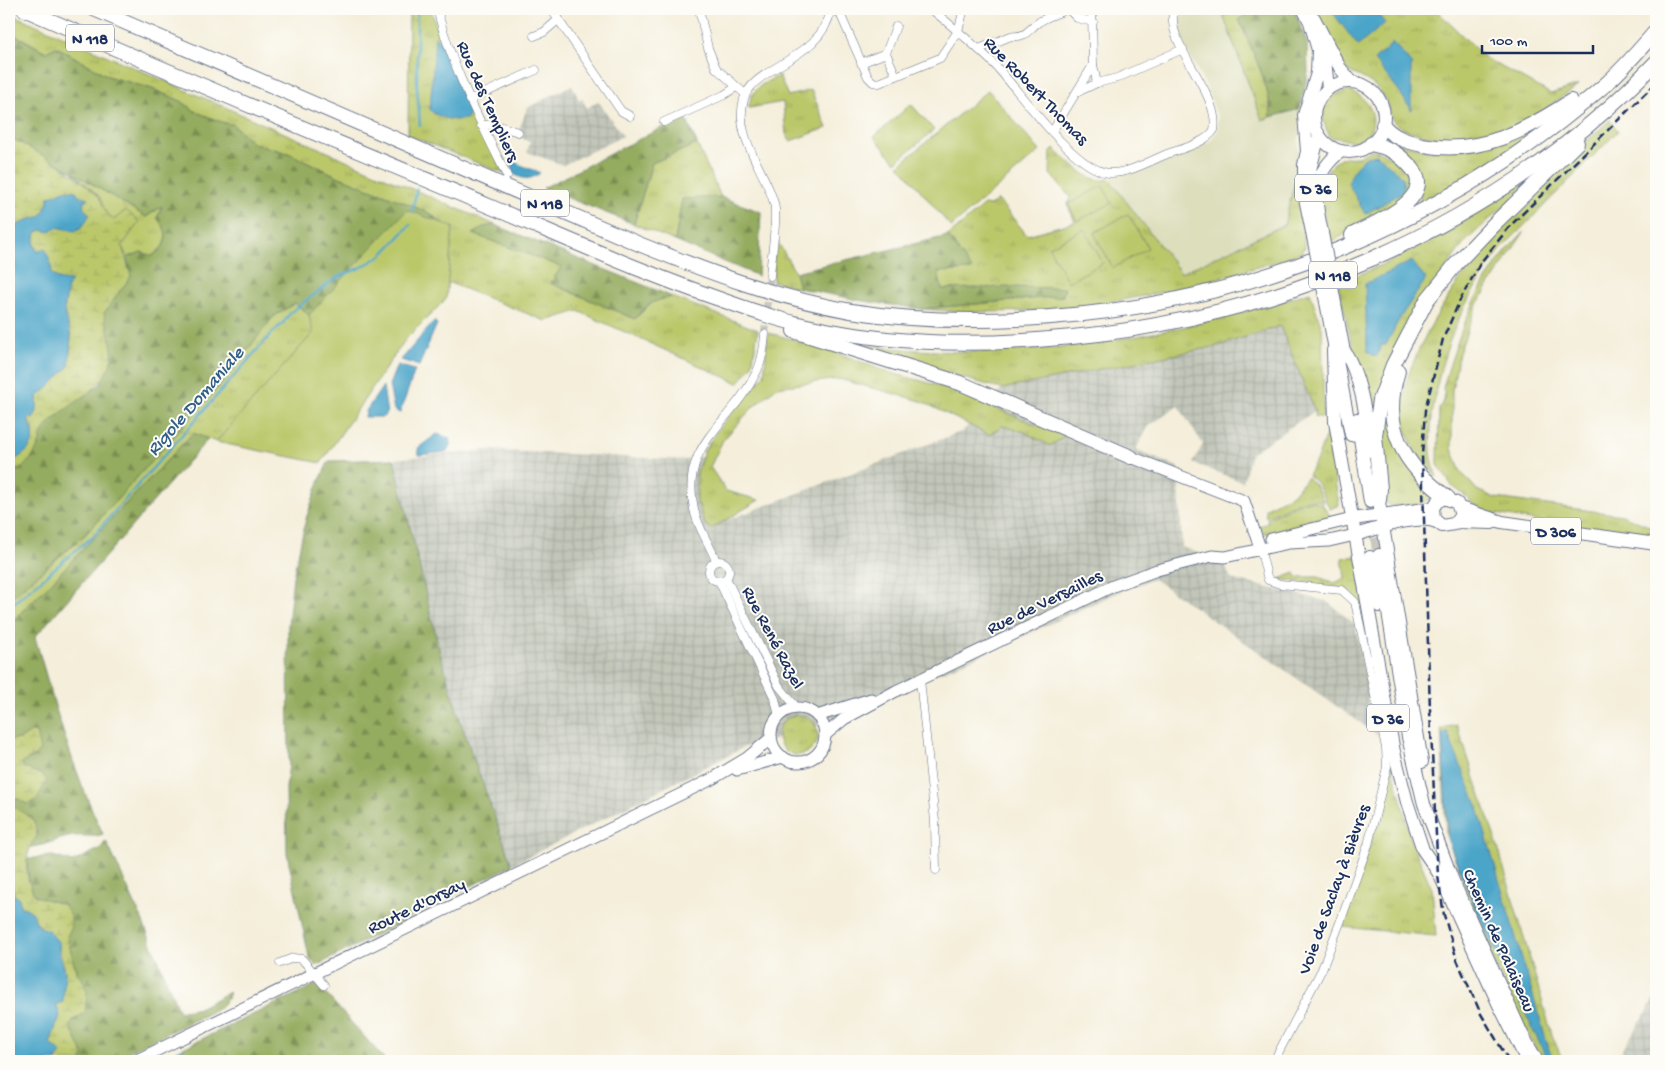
<svg xmlns="http://www.w3.org/2000/svg" width="1665" height="1070" viewBox="0 0 1665 1070" font-family="'Gochi Hand',sans-serif">
<style>
.built{fill:#dddebc}
.industrial{fill:url(#industrial-grid)}
.grass{fill:url(#grass-tufts);stroke:#6b7c64}
.forest{fill:url(#forest-firs);stroke:#586e5e}
.wetland{fill:url(#wetland-marsh);stroke:#6b7c64}
.park{fill:#bbc86a;stroke:#6b7c64}
.water{fill:#4ca5c9;stroke:#346a94}
.lines{fill:none;stroke-linecap:round;stroke-linejoin:round}
.stream{stroke:#4ca5c9;stroke-width:2.5}
.minor-tunnel{stroke:#c9c8c1;stroke-width:8;stroke-dasharray:8 4;stroke-linecap:butt}
.primary-tunnel{stroke:#c9c8c1;stroke-width:12;stroke-dasharray:12 6;stroke-linecap:butt}
.minor-casing{stroke:#677289;stroke-width:9}
.secondary-casing{stroke:#677289;stroke-width:13}
.primary-casing{stroke:#677289;stroke-width:14}
.trunk-casing{stroke:#677289;stroke-width:16}
.minor{stroke:#fff;stroke-width:8}
.secondary{stroke:#fff;stroke-width:11}
.primary{stroke:#fff;stroke-width:12}
.trunk{stroke:#fff;stroke-width:14}
.rail{stroke:#1b2f5e;stroke-width:2.5;stroke-dasharray:8 4;stroke-linecap:butt}
.primary-bridge-casing{stroke:#677289;stroke-width:14;stroke-linecap:butt}
.primary-bridge{stroke:#fff;stroke-width:12}
.labels{text-anchor:middle;stroke-width:4;stroke-linejoin:round;paint-order:stroke}
.shield{fill:#fdfcf7;stroke:#5f6c8c;stroke-width:1}
.shield-label{font-size:16px;font-weight:bold;fill:#1b2f5e}
.street-label{font-size:18px;fill:#1b2f5e;stroke:#fdfcf7}
.water-label{font-size:19px;font-style:italic;fill:#2f5e89;stroke:#fdfcf7}
</style>
<defs>
<pattern id="industrial-grid" width="8" height="8" patternUnits="userSpaceOnUse" patternTransform="scale(1.25)"><rect width="8" height="8" fill="#c2c6b9"/><path d="M0 4h8M4 0v8" fill="none" stroke="#a6aaa1"/></pattern>
<pattern id="grass-tufts" width="24" height="20" patternUnits="userSpaceOnUse" patternTransform="scale(1.25)"><rect width="24" height="20" fill="#bbc86a"/><path d="M3 7l-1-3M5 7V3M7 7l1-3M15 17l-1-3M17 17v-4M19 17l1-3" fill="none" stroke="#a0ac5e"/></pattern>
<pattern id="forest-firs" width="22" height="20" patternUnits="userSpaceOnUse" patternTransform="scale(1.25)"><rect width="22" height="20" fill="#94ac5e"/><path d="M5 1l3.5 6h-7zM16 11l3.5 6h-7z" fill="#788c51"/></pattern>
<pattern id="wetland-marsh" width="20" height="14" patternUnits="userSpaceOnUse" patternTransform="scale(1.25)"><rect width="20" height="14" fill="#bbc86a"/><path d="M1 5h8M5 5V1M11 12h8M15 12V8" fill="none" stroke="#a0ac5e"/></pattern>
</defs>
<rect width="100%" height="100%" fill="#fdfcf7"/>
<filter id="ink" filterUnits="userSpaceOnUse"><feTurbulence type="fractalNoise" baseFrequency=".02" numOctaves="2"/><feDisplacementMap in="SourceGraphic" scale="10" xChannelSelector="R" yChannelSelector="G"/><feConvolveMatrix kernelMatrix="1 2 1 2 8 2 1 2 1" color-interpolation-filters="sRGB"/></filter>
<filter id="wash" filterUnits="userSpaceOnUse"><feTurbulence type="fractalNoise" baseFrequency=".0096" numOctaves="4" result="noise"/><feDisplacementMap in="SourceGraphic" scale="20" xChannelSelector="R" yChannelSelector="G"/><feGaussianBlur stdDeviation="1.12" result="paint"/><feColorMatrix in="noise" values="0 0 0 0 0 0 0 0 0 0 0 0 0 0 0 0 0 1.4 0 .05"/><feComposite in="paint" operator="in"/></filter>
<g filter="url(#wash)">
<rect width="100%" height="100%" fill="#f4eeda"/>
<polygon class="built" points="1176,9 1224,9 1224,18 1262,119 1300,109 1297,174 1284,225 1181,274 1109,179 1210,142 1218,130 1218,117 1205,84 1181,40 1177,26"/>
<g class="industrial">
<polygon points="572,85 579,100 582,99 587,108 598,101 623,136 563,165 527,152 530,142 517,136 527,108"/>
<polygon points="1280,325 1315,411 1251,453 1243,482 1193,463 1203,444 1178,406 1149,426 1135,450 1178,467 1182,547 1224,563 1231,579 1326,601 1355,624 1378,735 1154,579 1118,592 1013,641 796,735 747,746 512,865 462,726 440,653 394,459 488,450 685,460 703,456 722,522 963,431 1002,389 1218,346 1228,340"/>
<polygon points="1656,997 1656,1061 1615,1061"/>
</g>
<g class="grass">
<path d="M409,9H431C447,67 478,121 505,174L408,135Z"/>
<path d="M1224,9H1258L1239,19C1251,50 1270,83 1271,117L1262,120L1224,18Z"/>
<path d="M1316,9H1435L1485,58L1551,94L1579,85C1532,119 1497,146 1436,137C1424,136 1406,132 1396,124C1390,119 1390,111 1387,103C1380,85 1364,78 1347,71Z"/>
<polygon points="9,13 495,225 483,227 474,234 563,267 550,283 635,319 654,300 672,297 758,330 752,366 738,383 578,311 546,321 447,282 453,227 438,221 433,215 337,176 291,154 253,143 232,124 224,123 196,112 181,101 152,89 110,77 57,47 46,52 9,31"/>
<path d="M779,76L788,96L811,90L827,128L790,141L786,134L783,102L749,108C750,89 763,83 779,76Z"/>
<path d="M1349,91C1370,96 1384,126 1361,139C1350,145 1342,136 1331,138C1317,117 1321,94 1349,91Z"/>
<path d="M1610,120L1618,131L1502,248C1465,296 1441,349 1433,409C1430,433 1428,454 1437,477C1412,454 1399,426 1404,392C1407,374 1416,356 1424,339C1467,253 1540,184 1610,120Z"/>
<path d="M1544,121C1506,156 1462,179 1418,205L1421,194L1389,144L1392,141L1430,151Z"/>
<polygon points="697,144 721,197 682,199 675,241 634,224 652,163"/>
<path d="M1054,149C1067,160 1090,186 1109,179L1181,273L1284,225L1297,174L1305,248L1302,249V253C1174,295 1057,321 921,309L1063,296L942,289L937,272L971,270L948,236L984,205L990,206L998,200L1027,235L1075,222L1068,206L1070,197L1050,174L1051,152Z"/>
<path d="M1371,150C1388,150 1405,167 1412,181L1410,191L1401,201L1330,243L1320,202V187L1328,169L1340,158L1358,157Z"/>
<polygon points="1549,164 1463,244 1433,287 1371,427 1338,284 1397,258 1458,224"/>
<path d="M71,171L146,217L163,206C164,227 173,243 152,256L141,252L127,258L122,246L126,210L114,220L105,213L99,196Z"/>
<path d="M1524,232L1477,304L1459,353L1452,390V449L1461,472L1477,490L1495,498L1622,515L1656,529V536L1604,533L1491,513L1477,509L1466,496L1452,486L1438,465L1439,408C1445,402 1446,396 1443,388C1459,331 1480,274 1524,232Z"/>
<polygon points="775,237 795,272 799,288 773,281"/>
<path d="M1310,292L1322,328L1324,418L1314,416L1315,411L1280,326L1218,346L1002,389L904,361L849,342C1001,368 1166,339 1310,292Z"/>
<polygon points="295,303 309,315 314,333 216,442 193,433 49,585 9,624 9,599 86,534 221,384 273,317"/>
<polygon points="768,333 820,346 887,372 937,385 1065,436 1050,446 1024,432 1002,426 989,435 921,401 839,379 777,387 753,407 723,440 710,467 726,491 759,500 711,529 704,523 697,501 697,473 704,451 718,429 764,375"/>
<polygon points="1389,389 1389,416 1436,494 1422,504 1392,506 1385,502 1383,495 1381,418"/>
<polygon points="1327,432 1339,505 1330,509 1317,483 1308,475 1318,457"/>
<path d="M1307,477L1315,485L1324,502C1301,494 1287,510 1266,517L1265,509L1294,493Z"/>
<polygon points="1312,501 1322,504 1332,519 1273,534 1264,533 1259,526 1268,523 1267,519 1299,503"/>
<polygon points="1357,556 1372,643 1368,645 1359,602 1348,590 1279,579 1295,573 1297,577 1318,577 1335,583 1345,578 1342,558"/>
<circle cx="798" cy="735" r="20"/>
<polygon points="1457,725 1497,844 1552,1035 1563,1061 1543,1061 1524,1027 1492,957 1446,835 1441,728"/>
<polygon points="1392,764 1411,840 1432,889 1436,936 1343,927 1382,808"/>
</g>
<g class="forest">
<path d="M1258,9H1294L1307,43L1308,73L1300,109L1271,117C1270,83 1251,50 1239,19Z"/>
<path d="M9,32L46,52L56,47L110,77L152,89L181,101L196,112L224,123L232,124L253,143L291,154L337,176L409,204L433,215L438,221L329,295L309,315L295,303L273,317L221,384L86,534L9,599V473L15,472L38,447L43,429L70,405L101,384L108,334L104,313L131,276L127,258L141,252L152,256C169,245 170,233 157,218L162,206L146,217L71,171L9,137Z"/>
<polygon points="685,116 697,144 652,163 634,224 543,188"/>
<polygon points="721,197 761,212 758,276 675,241 682,199"/>
<path d="M495,225L663,293L672,297C651,302 649,302 635,319L550,283L562,267L473,234L483,227Z"/>
<polygon points="948,236 972,270 938,272 942,289 1008,287 1065,288 1063,296 921,309 863,301 799,288 795,272"/>
<path d="M193,433L208,439L35,637C54,704 73,771 103,834C92,838 86,835 75,836C59,837 45,847 29,847L37,836L32,817L18,811L11,804L12,800L18,799L27,804L47,781L43,775L24,768L21,762L35,756L31,732L21,739L9,740V624L49,585Z"/>
<polygon points="394,459 440,653 462,726 512,865 316,966 309,957 287,853 286,788 289,764 288,625 293,577 306,519 318,484 329,461"/>
<polygon points="106,841 141,917 179,1012 199,1008 229,992 228,997 220,1008 109,1061 81,1061 84,1056 70,1026 83,980 76,972 67,936 71,928 64,905 35,896 29,884 27,859 52,856 73,862 101,848"/>
<polygon points="317,984 386,1061 193,1061 193,1058 181,1049"/>
</g>
<g class="wetland">
<path d="M9,137C40,154 72,169 97,195C105,203 100,209 114,220L126,210L139,222L122,246L131,276L104,313C106,324 114,348 112,358C105,393 65,403 45,428C41,433 41,440 38,446C33,459 23,470 9,473V462L15,459L34,430L28,420L30,417L33,419L37,411V397L49,387L69,365L71,336L64,311L68,280L63,282L51,273V265L44,248L38,252C33,244 33,240 36,232L56,227L84,209L83,202L88,198L66,192L49,197C41,229 33,211 18,226L9,225Z"/>
<path d="M31,732L36,733L40,750L35,756L21,763L24,768L43,775L47,781L36,800L27,804L18,799L12,800L11,804C26,819 35,811 37,836C23,854 24,876 35,896L64,905L71,916V928L67,936L76,972L83,980L87,992L85,1013L73,1020L70,1026L84,1056L81,1061H55L61,1052L50,1043L60,1015C50,1000 66,987 65,972C64,962 59,954 59,943L21,909L14,895L9,876V740L21,739Z"/>
</g>
<g class="park">
<polygon points="988,90 1040,151 951,227 899,165"/>
<polygon points="911,104 934,130 896,162 874,137"/>
<polygon points="1103,186 1112,203 1077,221 1068,204"/>
<polygon points="407,210 453,227 446,299 405,340 321,463 216,442 313,333 309,315"/>
<polygon points="1128,214 1148,248 1113,268 1094,233"/>
<polygon points="1084,229 1103,263 1068,282 1049,247"/>
</g>
<g class="water">
<polygon points="1330,9 1373,9 1385,23 1358,46"/>
<path d="M435,37L440,41L469,112L468,118C458,123 437,118 430,110Z"/>
<polygon points="1393,43 1411,63 1411,111 1400,92 1374,60"/>
<path d="M1377,154L1402,177L1404,188L1400,194L1365,214L1348,183C1354,168 1360,156 1377,154Z"/>
<path d="M511,161L538,172L540,173C531,180 523,180 514,174Z"/>
<path d="M64,190L76,191L79,196L89,198L83,202L84,209L90,214L83,226L75,231L56,227L49,232L42,230L36,232L34,245L38,252L45,248L51,265V273C58,281 61,280 71,281L68,285L64,311L71,336L69,366L49,387L37,397V411L33,419L30,417L28,420C41,440 29,454 9,462V225L18,226C34,211 41,229 49,197Z"/>
<polygon points="1412,261 1426,279 1400,318 1386,345 1381,345 1380,351 1376,357 1367,351 1365,284"/>
<polygon points="434,321 437,324 419,366 401,360"/>
<polygon points="397,365 415,370 400,413 394,410 389,385"/>
<polygon points="383,386 387,414 383,417 365,417 366,411"/>
<polygon points="437,434 449,438 451,442 447,452 419,455 418,448"/>
<polygon points="1447,732 1477,805 1549,1050 1555,1061 1548,1061 1480,918 1448,841 1442,734"/>
<polygon points="9,876 14,895 19,898 21,908 24,907 32,912 38,926 49,931 59,943 59,953 65,972 63,1002 56,1004 60,1015 50,1043 61,1053 55,1061 9,1061"/>
<polygon points="181,1049 193,1058 193,1061 155,1061"/>
</g>
<g class="lines">
<g class="stream">
<polyline points="417,9 417,88 420,126"/>
<polyline points="412,211 417,189"/>
<polyline points="9,607 92,537 273,332 284,322 290,313 336,278 362,267 382,255 410,225"/>
</g>
</g>
</g>
<g filter="url(#ink)">
<g class="lines">
<polyline class="minor-tunnel" points="765,334 770,276"/>
<polyline class="primary-tunnel" points="1370,502 1379,555"/>
<g class="minor-casing">
<g id="minor">
<path d="M437,9C452,68 480,121 507,176"/>
<polyline points="551,9 621,111 630,116"/>
<polyline points="699,9 708,48 716,68 745,94"/>
<polyline points="838,9 868,77 873,82 879,83 940,58 958,31 964,9"/>
<path d="M931,9C952,26 974,44 994,64C1019,90 1073,170 1109,173C1128,174 1150,161 1167,154C1181,149 1206,143 1214,130C1220,100 1182,60 1175,32C1172,25 1173,17 1173,9"/>
<polyline points="1068,9 1077,18 1093,22"/>
<polyline points="534,36 544,32 559,19"/>
<path d="M979,49L1011,36C1027,38 1028,29 1039,22C1047,16 1059,13 1068,9"/>
<polyline points="886,53 896,26"/>
<polyline points="861,63 886,53 896,76"/>
<polyline points="1097,83 1117,78 1183,49"/>
<polyline points="1078,92 1097,83 1093,65 1092,9"/>
<polyline points="469,100 536,70"/>
<polyline points="664,122 724,95 736,87"/>
<polyline points="481,125 496,125 518,132"/>
<polyline points="1052,132 1093,65"/>
<path d="M770,276C771,258 778,218 774,203C765,170 733,136 744,99C753,66 823,59 831,9"/>
<polyline points="1260,548 1268,580 1280,584 1342,590 1355,602 1386,748 1387,767 1368,845 1341,920 1322,969 1274,1061"/>
<circle cx="719" cy="571" r="10"/>
<path d="M716,561C710,544 697,527 694,509C679,444 731,424 755,375C762,363 764,348 765,334"/>
<polyline points="726,578 779,686 797,708"/>
<polyline points="719,581 775,699 779,716"/>
<polyline points="920,680 935,821 936,870"/>
<polyline points="280,963 293,958 302,959 324,985"/>
</g>
</g>
<g class="secondary-casing">
<g id="secondary">
<polyline points="1131,457 1244,501 1260,548"/>
<polyline points="1271,539 1352,519"/>
<circle cx="798" cy="735" r="27"/>
<polyline points="817,716 871,699"/>
<polyline points="825,735 844,719 896,691 1113,586 1157,570 1212,556 1225,557 1289,543 1329,541 1355,535"/>
<polyline points="737,770 783,757"/>
<polyline points="135,1061 712,779 747,758 771,738"/>
</g>
</g>
<g class="primary-casing">
<g id="primary">
<polyline points="1303,9 1310,22 1318,50 1317,73 1304,115 1307,151 1304,165 1304,193 1313,237"/>
<polyline points="1314,18 1340,68 1352,82"/>
<polyline points="1324,49 1328,89"/>
<circle cx="1349" cy="117" r="35"/>
<polyline points="1310,170 1319,135"/>
<path d="M1322,233C1315,197 1309,177 1341,151"/>
<polyline points="1334,298 1345,357"/>
<polyline points="1326,302 1351,435"/>
<polyline points="1333,350 1335,422 1394,752 1407,802 1423,850 1440,875"/>
<path d="M1344,350C1362,378 1366,418 1371,451"/>
<polyline points="1357,419 1370,502"/>
<polyline points="1377,490 1422,762"/>
<polyline points="1460,508 1502,522 1656,544"/>
<polyline points="1352,519 1433,508 1437,502 1444,498 1457,503 1461,515 1454,524 1442,526 1434,519 1433,508"/>
<polyline points="1457,522 1492,523"/>
<path d="M1355,535C1375,530 1418,513 1436,522"/>
<polyline points="1379,555 1408,737 1424,804 1453,881 1522,1034 1537,1061"/>
<polyline points="1370,557 1379,606"/>
<polyline points="1437,869 1498,1003 1527,1061"/>
</g>
</g>
<g class="trunk-casing">
<g id="trunk">
<path d="M24,9C179,77 335,141 491,207C568,239 643,273 722,300C750,310 778,320 807,326C883,343 960,346 1037,340C1268,325 1495,230 1656,62"/>
<path d="M94,9L639,244C708,272 777,298 851,311C918,322 984,322 1051,317C1256,302 1451,220 1606,84C1624,68 1640,49 1656,31"/>
<path d="M1383,125C1393,138 1408,142 1423,145C1479,156 1527,130 1571,101"/>
<path d="M1352,235C1373,224 1441,197 1410,166C1398,153 1388,147 1371,144"/>
<polyline points="794,331 960,383 1131,457"/>
<path d="M1398,371C1380,427 1404,466 1448,498"/>
<polyline points="1379,500 1380,489 1375,436 1380,400 1393,365 1427,300 1456,264 1493,225 1577,143"/>
</g>
</g>
<use href="#minor" class="minor"/>
<use href="#secondary" class="secondary"/>
<use href="#primary" class="primary"/>
<use href="#trunk" class="trunk"/>
<polyline class="rail" points="1509,1061 1481,1014 1457,960 1444,915 1438,876 1430,710 1422,455 1425,410 1443,339 1460,300 1481,262 1511,225 1656,83"/>
<g class="primary-bridge-casing">
<g id="primary-bridge">
<polyline points="1322,233 1334,298"/>
<polyline points="1313,237 1326,302"/>
</g>
</g>
<use href="#primary-bridge" class="primary-bridge"/>
</g>
</g>
<g class="labels">
<g class="shield">
<rect x="66" y="24.5" width="48" height="27" rx="4"/>
<rect x="1295" y="174.5" width="42" height="27" rx="4"/>
<rect x="521" y="189.5" width="48" height="27" rx="4"/>
<rect x="1309" y="261.5" width="48" height="27" rx="4"/>
<rect x="1531" y="517.5" width="50" height="27" rx="4"/>
<rect x="1367" y="704.5" width="42" height="27" rx="4"/>
</g>
<g class="shield-label">
<text x="90" y="44">N 118</text>
<text x="1316" y="194">D 36</text>
<text x="545" y="209">N 118</text>
<text x="1333" y="281">N 118</text>
<text x="1556" y="537">D 306</text>
<text x="1388" y="724">D 36</text>
</g>
<g class="street-label">
<text transform="translate(1037 90) rotate(46)" y="6">Rue Robert Thomas</text>
<text transform="translate(489 101) rotate(66)" y="6">Rue des Templiers</text>
<text transform="translate(1044 601) rotate(-26)" y="6">Rue de Versailles</text>
<text transform="translate(774 637) rotate(62)" y="6">Rue René Razel</text>
<text transform="translate(1333 889) rotate(-70)" y="6">Voie de Saclay à Bièvres</text>
<text transform="translate(416 905) rotate(-26)" y="6">Route d'Orsay</text>
<text transform="translate(1500 940) rotate(66)" y="6">Chemin de Palaiseau</text>
</g>
<g class="water-label">
<text transform="translate(194 400) rotate(-49)" y="7">Rigole Domaniale</text>
</g>
</g>
<rect width="1665" height="1070" fill="none" stroke="#fdfcf7" stroke-width="30"/>
<path d="M1482 45v8h111v-8" fill="none" stroke="#1b2f5e" stroke-width="2.5"/>
<text x="1490" y="45" font-size="15" fill="#1b2f5e" stroke="#fdfcf7" stroke-width="4" paint-order="stroke">100 m</text>
</svg>
